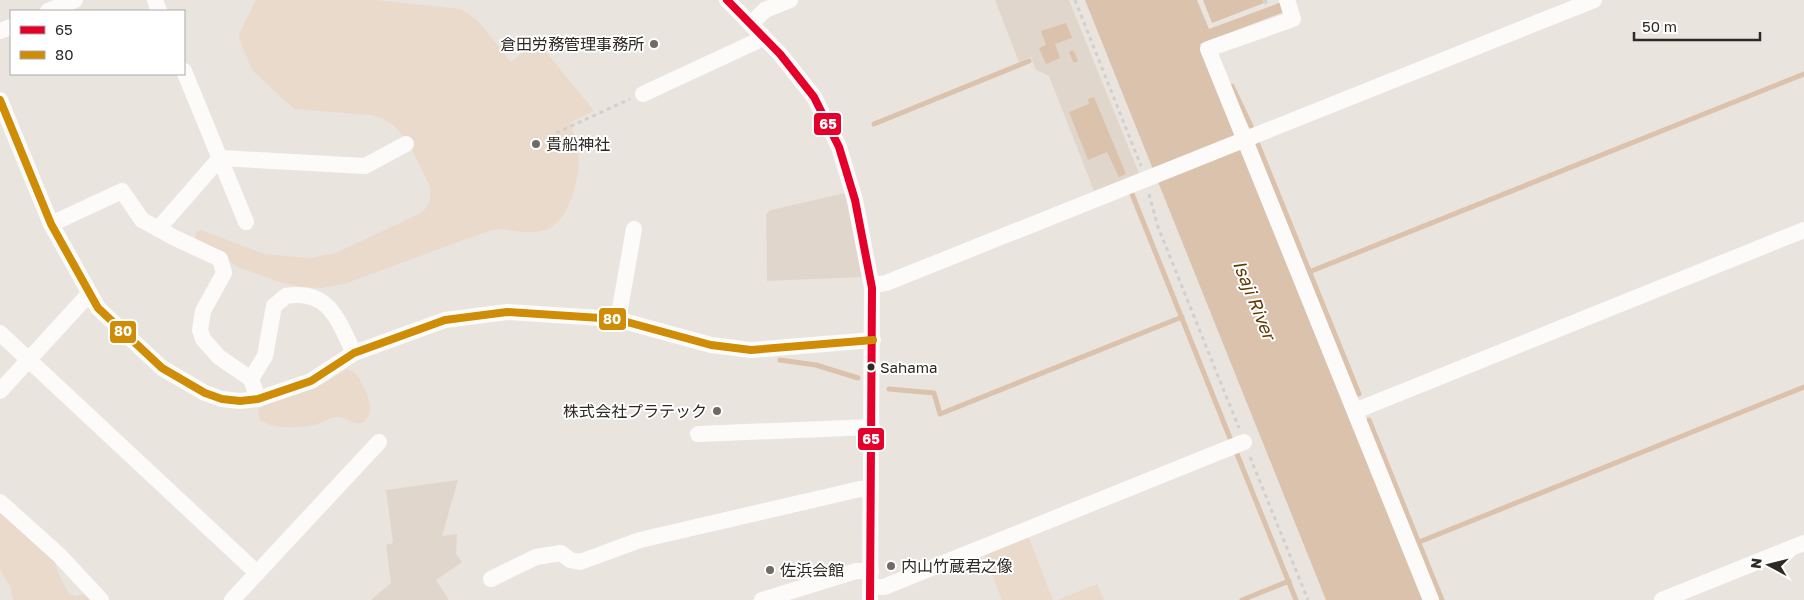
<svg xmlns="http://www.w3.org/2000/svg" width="1804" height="600" viewBox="0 0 1804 600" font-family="'Golos Text','Noto Sans JP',sans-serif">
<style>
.built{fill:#e1d6cb}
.green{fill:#e9dacb}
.water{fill:#dbc2ac}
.pier{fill:#eae4df}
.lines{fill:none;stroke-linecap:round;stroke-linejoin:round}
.stream{stroke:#dbc2ac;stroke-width:5}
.path{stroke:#d1d0ce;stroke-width:3;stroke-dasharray:4 4;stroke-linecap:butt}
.minor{stroke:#fcfbfa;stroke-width:16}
.bus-1-casing{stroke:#fff;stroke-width:11}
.bus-2-casing{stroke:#fff;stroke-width:11}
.bus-1{stroke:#e4002b;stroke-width:8}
.bus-2{stroke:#cf8d07;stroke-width:8}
.poi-dot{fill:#6f6a66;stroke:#fff;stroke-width:2}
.bus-dot{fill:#2d2925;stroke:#fff;stroke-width:2}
.labels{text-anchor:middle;stroke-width:4;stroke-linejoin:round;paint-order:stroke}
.bus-label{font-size:15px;fill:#2d2925;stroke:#fff;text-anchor:start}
.poi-label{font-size:16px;fill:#2d2925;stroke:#fff;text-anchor:start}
.water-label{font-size:18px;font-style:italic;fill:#623902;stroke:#fff}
.line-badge{stroke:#fff;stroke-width:2}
.badge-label{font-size:14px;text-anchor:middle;font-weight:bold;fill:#fff}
</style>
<rect width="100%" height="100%" fill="#eae4df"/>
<g class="built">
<polygon points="995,0 1069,0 1139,173 1094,191 1049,76 1036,70 1031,57 1019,62"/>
<polygon points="845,193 862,277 767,281 766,214 771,210"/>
<polygon points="458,480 442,536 457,534 456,554 462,562 436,580 449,600 371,600 391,583 386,545 393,543 386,490"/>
</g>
<g class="green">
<path d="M256,0H375L461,9L477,20L511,62L537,41L594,111L570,123C572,129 575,134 577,141C583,166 573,221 545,230C527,236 509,227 491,230L344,284L322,288L302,287L280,282L238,267L197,240L195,235L197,231L201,230L264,254L309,258L336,253L421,213C431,204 432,197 429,184C414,156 405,122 371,115L294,109L253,71L241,44L239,34Z"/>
<path d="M347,369C359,373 361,382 366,392C370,400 373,414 365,421C355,428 346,416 336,417C329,418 323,422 317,424C301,428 275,430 260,420L258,410L262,406L323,384Z"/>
<polygon points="0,509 54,559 58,573 69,594 76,596 87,593 94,600 13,600 11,588 0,569"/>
<polygon points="1028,536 1053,600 1002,600 984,554"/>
<polygon points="1097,584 1104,600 1057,600"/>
</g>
<g class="water">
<polygon points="1085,0 1263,0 1266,8 1281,2 1284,12 1200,44 1425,600 1326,600"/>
<polygon points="1066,23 1072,38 1055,44 1060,58 1046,64 1039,48 1046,45 1041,31"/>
<polygon points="1094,97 1126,174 1119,177 1107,152 1088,160 1069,112 1089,104 1088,99"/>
</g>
<polygon class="pier" points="1197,0 1203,0 1212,23 1264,3 1266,8 1209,29"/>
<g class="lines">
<g class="stream">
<polyline points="1072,53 1075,60"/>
<polyline points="1232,86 1251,126"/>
<polyline points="874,124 1029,61"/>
<polyline points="1257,142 1359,394"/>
<polyline points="1132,194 1230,438"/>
<polyline points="1309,272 1804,74"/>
<polyline points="780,360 816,365 858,378"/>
<polyline points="889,389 934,393 940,414 1182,317"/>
<polyline points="1369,420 1442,600"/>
<polyline points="1237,454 1296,600"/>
<polyline points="1419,542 1804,387"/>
<polyline points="1242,600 1289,581"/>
</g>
<g class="path">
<polyline points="1075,0 1141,166"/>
<polyline points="1265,0 1267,5"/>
<polyline points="556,133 630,99"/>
<polyline points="1149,194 1158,227 1239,428"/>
<polyline points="1250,457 1308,600"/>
</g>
<g class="minor">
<polyline points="155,0 159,11"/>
<polyline points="727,0 780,54 814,97 839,147 855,200 872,288 870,600"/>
<polyline points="1287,0 1293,19 1208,49 1431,600"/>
<polyline points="48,11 75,0"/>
<polyline points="751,24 765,10 790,0"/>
<polyline points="0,31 11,27"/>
<polyline points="184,71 246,222"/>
<polyline points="643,94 755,42 762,35"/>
<polyline points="0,100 51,224 98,308 162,368 205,393 222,399 240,401 258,399 311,381 354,353 445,320 507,312 616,319 711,345 751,350 873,340"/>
<polyline points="51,224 122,191 142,220 175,238 220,259 224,273 203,311 200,330 203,339 219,357 251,379 258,399"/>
<polyline points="158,229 220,158 365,166 406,144"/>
<polyline points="872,285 886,283 1594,0"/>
<polyline points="618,320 634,229"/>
<polyline points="0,333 257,573"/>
<path d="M251,379L265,356L274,306L286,296C330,289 338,321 354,353"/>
<polyline points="0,391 89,294"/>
<polyline points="1355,411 1804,230"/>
<polyline points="698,434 872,427"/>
<polyline points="0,502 59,555 101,600"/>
<polyline points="491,579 536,557 561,553 570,560 580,562 640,540 860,489 871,489"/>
<polyline points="870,587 884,587 1244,442"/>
<polyline points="232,600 379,442"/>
<polyline points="762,600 856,571 871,571"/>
<polyline points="1662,600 1804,543"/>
</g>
<g class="bus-1-casing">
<polyline id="bus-1" points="727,0 780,54 814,97 839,147 855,200 872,288 870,600"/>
</g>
<g class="bus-2-casing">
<polyline id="bus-2" points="0,100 51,224 98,308 162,368 205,393 222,399 240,401 258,399 311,381 354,353 445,320 507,312 616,319 711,345 751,350 873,340"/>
</g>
<use href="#bus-1" class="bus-1"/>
<use href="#bus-2" class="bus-2"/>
</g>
<g class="poi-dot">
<circle cx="654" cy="44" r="5"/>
<circle cx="536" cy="144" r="5"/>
<circle cx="717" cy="411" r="5"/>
<circle cx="891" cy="566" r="5"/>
<circle cx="770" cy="570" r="5"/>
</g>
<circle class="bus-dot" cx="871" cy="367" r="4.5"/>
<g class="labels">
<g class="bus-label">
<text x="880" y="373">Sahama</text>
</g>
<g class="poi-label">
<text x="644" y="50" text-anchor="end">倉田労務管理事務所</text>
<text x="546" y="150">貴船神社</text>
<text x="707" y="417" text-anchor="end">株式会社プラテック</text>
<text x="901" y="572">内山竹蔵君之像</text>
<text x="780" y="576">佐浜会館</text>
</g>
<g class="water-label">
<text transform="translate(1254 300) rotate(68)" y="6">Isaji River</text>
</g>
</g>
<g class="line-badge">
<rect x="813" y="112" width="29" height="24" rx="5" fill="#e4002b"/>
<rect x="598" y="307" width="29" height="24" rx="5" fill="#cf8d07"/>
<rect x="109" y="320" width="28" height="24" rx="5" fill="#cf8d07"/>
<rect x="857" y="427" width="28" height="24" rx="5" fill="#e4002b"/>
</g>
<g class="badge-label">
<text x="828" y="129">65</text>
<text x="612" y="324">80</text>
<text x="123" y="336">80</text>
<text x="871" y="444">65</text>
</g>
<rect x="10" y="10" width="175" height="65" fill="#ffffff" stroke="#aba9a8"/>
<rect x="20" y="26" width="25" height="8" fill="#e4002b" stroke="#aba9a8"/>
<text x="55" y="35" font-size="15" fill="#2d2925">65</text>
<rect x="20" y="51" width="25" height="8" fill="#cf8d07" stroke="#aba9a8"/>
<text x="55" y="60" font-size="15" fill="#2d2925">80</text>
<g transform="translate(1769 565) rotate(277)" stroke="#ffffff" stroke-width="4" paint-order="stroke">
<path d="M0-4L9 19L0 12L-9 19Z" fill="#2d2925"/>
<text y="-8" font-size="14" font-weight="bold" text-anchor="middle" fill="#2d2925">N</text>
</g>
<path d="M1634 32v8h126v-8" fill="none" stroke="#2d2925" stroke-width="2.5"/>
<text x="1642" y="32" font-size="15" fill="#2d2925" stroke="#ffffff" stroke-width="4" paint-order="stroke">50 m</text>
</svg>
